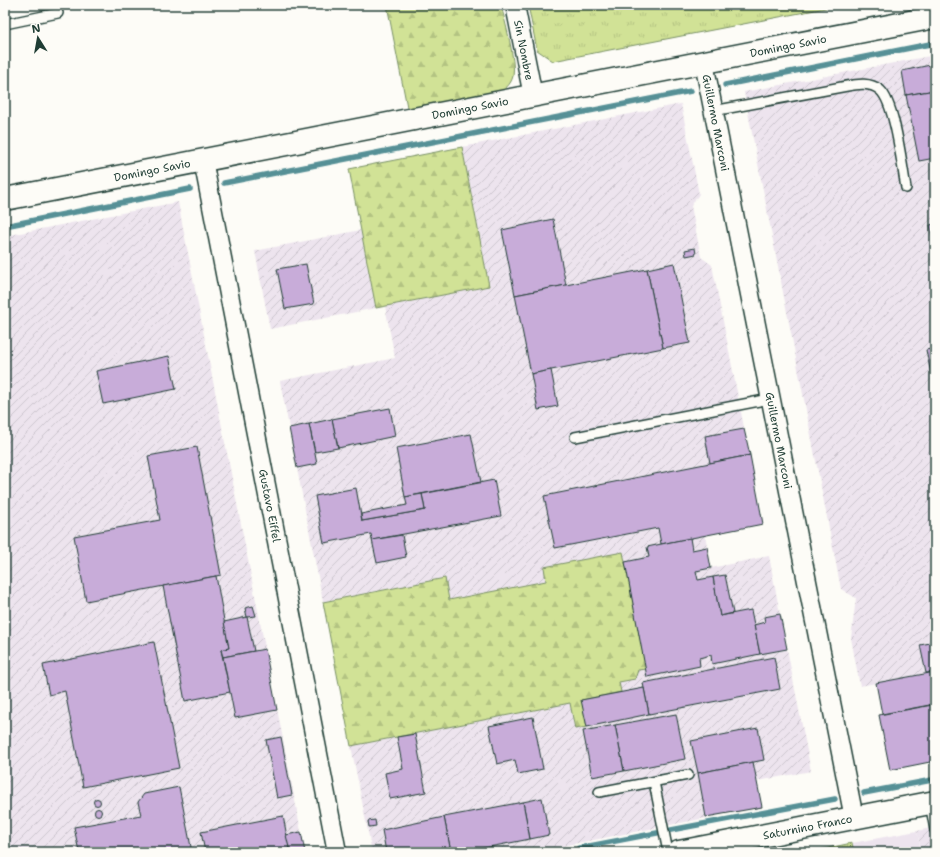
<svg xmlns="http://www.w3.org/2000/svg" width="940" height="857" viewBox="0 0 940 857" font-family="'Shantell Sans',sans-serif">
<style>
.built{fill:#ede4ee}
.industrial{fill:url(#industrial-furrows)}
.grass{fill:url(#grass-tufts);stroke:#789065}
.forest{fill:url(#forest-firs);stroke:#789065}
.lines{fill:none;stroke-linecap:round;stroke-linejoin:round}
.stream{stroke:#569096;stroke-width:5.5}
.building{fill:#c8acd9;stroke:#1f3d34}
.service-casing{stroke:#1f3d34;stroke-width:12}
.minor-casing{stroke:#1f3d34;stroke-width:21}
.tertiary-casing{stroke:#1f3d34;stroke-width:25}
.service{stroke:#fdfcf7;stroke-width:9}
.minor{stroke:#fdfcf7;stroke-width:18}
.tertiary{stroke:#fdfcf7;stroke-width:22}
.labels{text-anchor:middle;stroke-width:3;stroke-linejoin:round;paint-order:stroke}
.street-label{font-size:11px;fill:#1f3d34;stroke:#fdfcf7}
</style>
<defs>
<pattern id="industrial-furrows" width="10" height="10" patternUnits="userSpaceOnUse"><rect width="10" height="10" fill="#ede4ee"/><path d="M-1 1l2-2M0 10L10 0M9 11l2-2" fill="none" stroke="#cbc4cd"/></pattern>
<pattern id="grass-tufts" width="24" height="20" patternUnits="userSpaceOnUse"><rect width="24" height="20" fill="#d1e296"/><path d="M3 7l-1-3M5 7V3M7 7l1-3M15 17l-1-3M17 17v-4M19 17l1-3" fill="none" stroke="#b3c382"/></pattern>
<pattern id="forest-firs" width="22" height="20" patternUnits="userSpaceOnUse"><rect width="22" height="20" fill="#d1e296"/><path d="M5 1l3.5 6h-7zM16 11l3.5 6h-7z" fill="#b3c382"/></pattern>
</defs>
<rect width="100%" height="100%" fill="#fdfcf7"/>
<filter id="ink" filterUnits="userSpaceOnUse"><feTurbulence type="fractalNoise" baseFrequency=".025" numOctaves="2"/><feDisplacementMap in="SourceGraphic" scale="8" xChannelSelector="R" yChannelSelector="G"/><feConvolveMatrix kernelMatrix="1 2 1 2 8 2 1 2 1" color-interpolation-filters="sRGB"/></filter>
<g filter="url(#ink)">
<g class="built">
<polygon points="5,470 16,524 5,526"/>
<polygon points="917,831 921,852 854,852 852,843"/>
</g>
<g class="industrial">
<polygon points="935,55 935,672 860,686 851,638 856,598 841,589 744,92"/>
<polygon points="681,104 699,194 691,206 701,257 712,265 763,524 705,535 711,568 769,556 780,614 764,617 765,622 760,654 787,649 811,771 757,781 762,807 532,852 372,852 351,746 570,703 575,729 587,726 581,700 621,692 619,682 635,679 638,670 646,669 544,567 547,581 449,600 444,578 323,602 280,381 395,358 385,306 489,286 462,147"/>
<polygon points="178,202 305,852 5,852 5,526 15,524 5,470 5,236"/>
<polygon points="361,230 376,308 270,329 255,251"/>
<polygon points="935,827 935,852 921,852 917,831"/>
</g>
<g class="grass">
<polygon points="528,5 841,5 553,61 537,50"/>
<polygon points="852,843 854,852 809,852"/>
</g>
<g class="forest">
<path d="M387,5H501C505,22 516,60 513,76C511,85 504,90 497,94L408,112Z"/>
<polygon points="462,147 489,286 376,308 349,169"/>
<polygon points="623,552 646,669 638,670 635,679 619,682 621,692 582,700 587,727 575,729 570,703 351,746 323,602 445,578 449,600 546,581 544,567"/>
</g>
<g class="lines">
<g class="stream">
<polyline points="725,85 935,43"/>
<polyline points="224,183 691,91"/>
<polyline points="5,226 190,189"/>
<polyline points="864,793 932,780"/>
<polyline points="671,830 835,799"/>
<polyline points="579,848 657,833"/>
</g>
</g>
<g class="building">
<polygon points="935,64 935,90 906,95 902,71"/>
<polygon points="935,90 935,158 919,161 906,95"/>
<polygon points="553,219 566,285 515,295 502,230"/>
<polygon points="935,224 935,249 930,225"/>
<polygon points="695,248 696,254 686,256 685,250"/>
<polygon points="674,263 690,343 663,348 647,269"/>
<polygon points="306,264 314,304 285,309 277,269"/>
<polygon points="647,269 663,348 531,374 515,295"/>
<polygon points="935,348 935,373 931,374 926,350"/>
<polygon points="169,356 176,389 103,404 96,371"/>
<polygon points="551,370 558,406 538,410 531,374"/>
<polygon points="390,408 395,436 338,448 332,419"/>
<polygon points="332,419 338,448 315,452 309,424"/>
<polygon points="309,424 317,464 297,468 289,428"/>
<polygon points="744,429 750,455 710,463 705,436"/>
<polygon points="471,434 481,482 405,497 396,448"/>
<polygon points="197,447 221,575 86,601 74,536 160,520 148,456"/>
<polygon points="750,455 763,524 661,544 658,528 555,548 544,496"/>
<polygon points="494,480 501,516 372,540 371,534 324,543 315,496 356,488 362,521 425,510 422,494"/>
<polygon points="422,494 425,510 362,521 361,514 407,505 405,497"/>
<polygon points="402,535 406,557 377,563 372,540"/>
<polygon points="690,538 692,550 707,547 711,568 696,571 698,580 713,577 720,616 751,610 760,654 712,664 711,655 699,658 700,666 647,677 625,562 649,557 647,547"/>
<polygon points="725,575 733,613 720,616 713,577"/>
<polygon points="216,576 229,648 221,650 230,692 185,701 163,586"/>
<polygon points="253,606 256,616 247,617 245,608"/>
<polygon points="780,614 787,649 760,654 754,625 765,622 764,617"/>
<polygon points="247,617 254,651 223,657 221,650 229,648 224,622"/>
<polygon points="154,642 179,768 83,787 65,691 49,695 43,665"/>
<polygon points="935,642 935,672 926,673 920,645"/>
<polygon points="265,649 277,710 235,718 223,657"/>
<polygon points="774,657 780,689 649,714 643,683"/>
<polygon points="935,672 935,704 882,714 876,683"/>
<polygon points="644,688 649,714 587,727 581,700"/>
<polygon points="935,704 935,722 932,705"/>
<polygon points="932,705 935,722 935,761 890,770 879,715"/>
<polygon points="676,714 685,759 624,771 615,725"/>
<polygon points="533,717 543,769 518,774 515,760 497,764 489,726"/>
<polygon points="615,725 624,771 592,777 583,731"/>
<polygon points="758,728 764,760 698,773 691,741"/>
<polygon points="415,734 426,792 390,799 385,773 403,769 397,737"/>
<polygon points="281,737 292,795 277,798 266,740"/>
<polygon points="753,762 762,807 706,817 698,773"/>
<polygon points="179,787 192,852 79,852 74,827 141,815 138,802 144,794"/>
<polygon points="542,798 549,835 530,839 523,802"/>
<circle cx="97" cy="802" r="3.5"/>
<polygon points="523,802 530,839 464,852 451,852 444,817"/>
<circle cx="98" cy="812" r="3.5"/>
<polygon points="283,816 290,852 205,852 201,832"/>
<polygon points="444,817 451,852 386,852 382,830"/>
<polygon points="375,820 376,826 369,827 368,821"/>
<polygon points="301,832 305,852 290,852 286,835"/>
<polygon points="935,848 935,852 921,852 921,850"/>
</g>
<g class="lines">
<g class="service-casing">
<g id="service">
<polyline points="5,24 58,13"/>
<path d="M713,111L847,86C858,84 870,82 880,90C895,103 902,166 906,188"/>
<polyline points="575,437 770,399"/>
<polyline points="654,782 668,852"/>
<polyline points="599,792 688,775"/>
<polyline points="930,803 935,830"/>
</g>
</g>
<g class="minor-casing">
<g id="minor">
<path id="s1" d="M515,5L533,96"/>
<path id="s2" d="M704,63L854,818"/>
<path id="s3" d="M203,160L337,852"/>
</g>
</g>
<g class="tertiary-casing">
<g id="tertiary">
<path id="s4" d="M5,199L935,17"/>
<path id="s5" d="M679,852L935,802"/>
</g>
</g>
<use href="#service" class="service"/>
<use href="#minor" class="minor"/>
<use href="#tertiary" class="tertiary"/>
</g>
</g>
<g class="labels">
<g class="street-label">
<text dy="4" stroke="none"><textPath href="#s4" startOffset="798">Domingo Savio</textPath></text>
<text dy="4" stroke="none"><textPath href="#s1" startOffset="46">Sin Nombre</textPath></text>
<text dy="4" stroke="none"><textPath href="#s4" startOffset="474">Domingo Savio</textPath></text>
<text dy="4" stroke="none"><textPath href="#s2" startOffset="61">Guillermo Marconi</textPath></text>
<text dy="4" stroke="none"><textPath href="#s4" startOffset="150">Domingo Savio</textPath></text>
<text dy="4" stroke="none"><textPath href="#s2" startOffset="385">Guillermo Marconi</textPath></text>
<text dy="4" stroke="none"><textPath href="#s3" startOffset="352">Gustavo Eiffel</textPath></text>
<text dy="4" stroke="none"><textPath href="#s5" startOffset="131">Saturnino Franco</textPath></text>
</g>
</g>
<rect width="940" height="857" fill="none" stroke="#fdfcf7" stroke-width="20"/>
<rect x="10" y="10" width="920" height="837" fill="none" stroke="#1f3d34" stroke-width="1.5" filter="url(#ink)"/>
<g transform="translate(38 38) rotate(349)" stroke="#fdfcf7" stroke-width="3" paint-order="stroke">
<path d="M0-3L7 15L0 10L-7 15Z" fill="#1f3d34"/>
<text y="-6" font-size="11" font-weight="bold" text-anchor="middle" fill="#1f3d34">N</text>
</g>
</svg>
